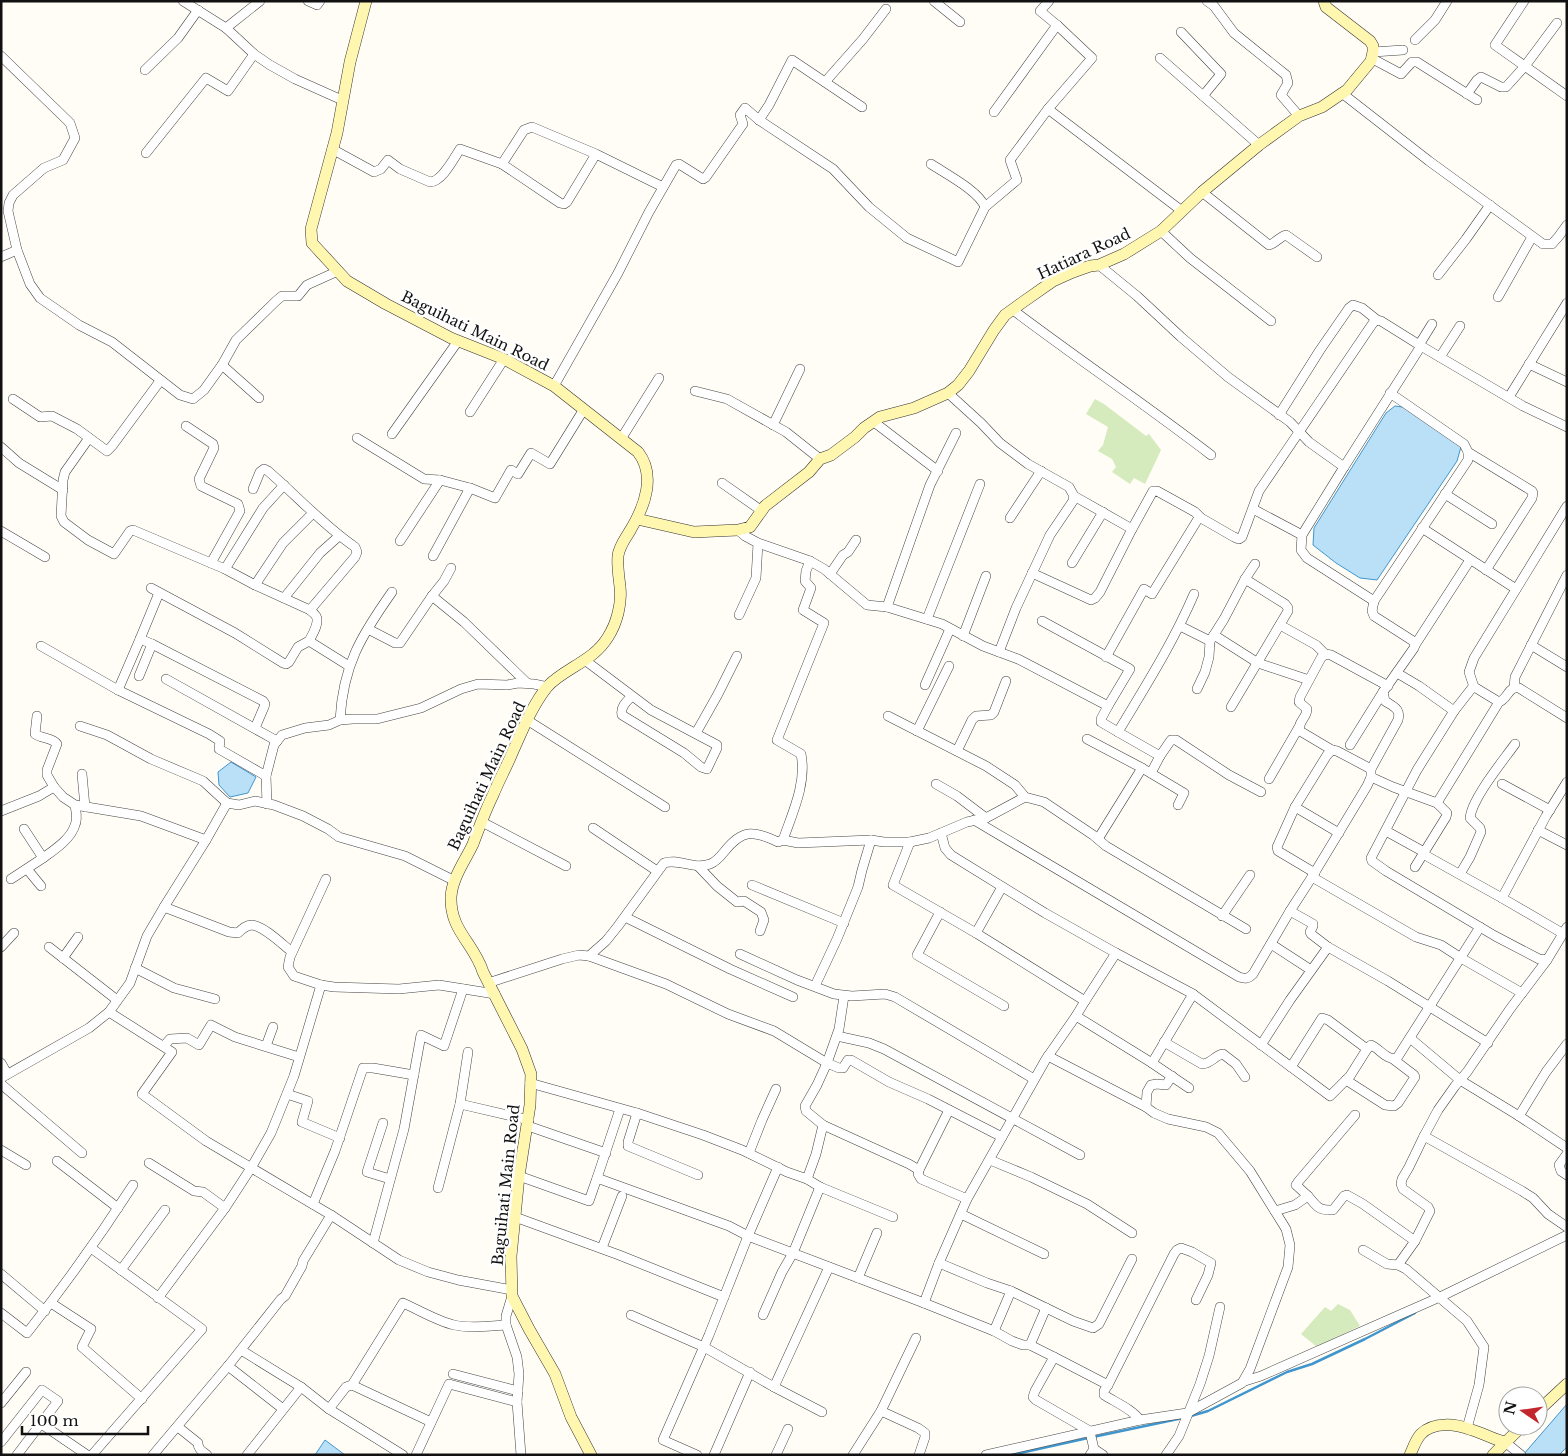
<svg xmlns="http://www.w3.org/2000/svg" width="1568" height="1456" viewBox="0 0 1568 1456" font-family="'Libre Baskerville',serif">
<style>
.green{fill:#d5ebbd}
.water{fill:#b9e0f7;stroke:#3f96cf}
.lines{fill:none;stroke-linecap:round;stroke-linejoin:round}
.stream{stroke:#3f96cf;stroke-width:2.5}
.street-casing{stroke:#444;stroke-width:10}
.secondary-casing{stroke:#333;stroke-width:12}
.street{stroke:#fff;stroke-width:9}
.secondary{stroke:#fff6b0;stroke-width:11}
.labels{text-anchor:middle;stroke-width:5;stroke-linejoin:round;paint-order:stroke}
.street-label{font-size:15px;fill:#111;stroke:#fff}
</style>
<rect width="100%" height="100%" fill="#fffdf5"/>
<g class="green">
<polygon points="1095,399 1104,404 1146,436 1149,434 1161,450 1145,484 1134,478 1130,484 1112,472 1116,467 1112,459 1098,451 1103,445 1108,427 1086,414"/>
<polygon points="1338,1304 1350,1310 1360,1326 1317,1347 1301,1334 1325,1307 1331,1311"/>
</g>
<g class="water">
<polygon points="1395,406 1410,408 1461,447 1457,461 1377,580 1360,578 1336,563 1313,545 1314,528 1386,413"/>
<polygon points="231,762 256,777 248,793 230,797 219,785 218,772"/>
<polygon points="1567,1404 1567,1447 1559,1455 1523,1455"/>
<polygon points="325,1440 345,1455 315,1455"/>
</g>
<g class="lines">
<g class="stream">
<polyline points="1191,1416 1208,1411 1287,1372 1312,1364 1365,1339 1415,1313"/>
<polyline points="1093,1437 1183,1418"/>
<polyline points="1011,1455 1088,1438"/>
</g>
<g class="street-casing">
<g id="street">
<polyline points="183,1 226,28 254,54 270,65 295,79 342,100"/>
<polyline points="308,1 317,5 320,1"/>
<polyline points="934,1 960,22"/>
<polyline points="1207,1 1214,6 1234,33 1286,75 1288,83 1281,95 1299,116"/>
<polyline points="1524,1 1495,45 1567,96"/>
<polyline points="226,28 260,1"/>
<polyline points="1181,32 1221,74 1203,96"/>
<polyline points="1415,40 1435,20 1447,1"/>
<polyline points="1373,52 1403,50"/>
<polyline points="1,56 70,123 75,138 63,160 44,168 13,195 9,203 8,211 17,250 1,257"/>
<polyline points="1160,58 1259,145"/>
<polyline points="1371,58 1401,74 1412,62 1417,62 1477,100"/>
<polyline points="145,70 178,38 198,10"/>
<polyline points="825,82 863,39 886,9"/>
<polyline points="1343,94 1429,161 1543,244 1552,244 1559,236 1567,225"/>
<polyline points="1467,94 1477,80 1481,77 1501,87 1506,87 1525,66 1557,23"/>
<polyline points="1048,109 1182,211"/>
<polyline points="994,112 1057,25"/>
<polyline points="759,120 769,105 792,60 862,107"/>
<path d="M332,149L374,172L381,169L388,160L400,169L430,182C442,182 454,158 460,149L502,164"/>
<polyline points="146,153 206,78 228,91 254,54"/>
<polyline points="596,154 567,202 564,204 560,203 502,164 524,130 532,127 596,154 663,187"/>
<path d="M931,164C946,174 979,191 985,207"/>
<path d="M1202,192L1269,245C1276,243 1279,237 1286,235L1317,257"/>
<polyline points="1161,231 1190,258 1271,321"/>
<polyline points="17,250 30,284 40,298 79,325 112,342 180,395 193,399 204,390 222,365 259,398"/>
<polyline points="1099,265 1137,296 1181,337 1228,377 1290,422 1309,442 1344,467 1421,346 1523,406 1567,427"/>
<polyline points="1438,275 1466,239 1490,205"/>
<polyline points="1498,297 1532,237"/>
<path d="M1013,310C1078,359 1146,405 1211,455"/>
<polyline points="1419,345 1432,324"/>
<polyline points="1440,357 1460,326"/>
<polyline points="1529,364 1567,382"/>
<polyline points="222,365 236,340 276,301 282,296 298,296 307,285 338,271"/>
<polyline points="554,386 618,273 649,212 676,165 679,164 703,179 706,177 743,124 740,115 745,108 759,120 833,169 869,207 907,238 958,262 985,207 1017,180 1010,160 1048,109 1092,58 1057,25 1040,11 1049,1"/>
<polyline points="695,391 727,399 786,432 820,459"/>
<polyline points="948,393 981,423 1000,443 1028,464 1069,487 1074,496 1073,501 1050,535 1016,608 999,652"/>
<polyline points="1509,397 1567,303"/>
<polyline points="13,399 40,417 52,416 77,429 107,451 112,446 160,381"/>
<polyline points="470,412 504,359"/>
<polyline points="1279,415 1320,350 1349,308 1353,305 1362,308 1377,320"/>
<polyline points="874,422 938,471"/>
<polyline points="773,425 800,369"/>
<polyline points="186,426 213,444 214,448 199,479 201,486 238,504 240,511 211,563"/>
<polyline points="956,433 930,485 887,607 942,624 983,646 1018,659 1108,706 1130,669 1042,621"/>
<polyline points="392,434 458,341"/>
<path d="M89,438L65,472L63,480L61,516L64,522L88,540L114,554L130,531L133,530L225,569L255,585L310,610C311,611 316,615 316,616C320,623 312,635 309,641L349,666"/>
<polyline points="357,438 424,479 440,480 470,488 495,498 511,470 518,474 531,453 550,464 584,409"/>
<polyline points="621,439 659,378"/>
<polyline points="1,447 19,463 63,490"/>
<polyline points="1468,452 1532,491 1533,493 1532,498 1486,570"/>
<polyline points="1344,467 1302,535 1301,550 1307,558 1374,601 1468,460 1468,452 1464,444 1390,393"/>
<polyline points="722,483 762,511"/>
<path d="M253,489L260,472L264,469L268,471C297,496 323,525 355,547L357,552L355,557L310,610"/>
<polyline points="1445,494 1492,524"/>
<polyline points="1074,496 1132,529"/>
<polyline points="1253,509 1302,535"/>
<polyline points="1010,518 1041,471"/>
<polyline points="1422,528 1516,589"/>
<polyline points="738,530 745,536 758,543 810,561 824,569 867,605 887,607"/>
<polyline points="1,531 45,557"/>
<polyline points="400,541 440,480"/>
<polyline points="433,556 470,488"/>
<polyline points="1072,563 1103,512"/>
<polyline points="225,569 263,508 284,485"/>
<polyline points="1032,573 1091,600 1095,598 1100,592 1132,529 1153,491 1157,491 1195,512 1201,518"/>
<polyline points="830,574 843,555 848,552 856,540"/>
<polyline points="1245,579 1255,564"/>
<polyline points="255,585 283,543 313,513"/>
<polyline points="151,588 235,633 283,663 286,664 289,662 298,647 309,641"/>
<path d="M1194,594C1173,643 1145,687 1118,732L1160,756L1171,740H1176L1229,775L1261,792"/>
<polyline points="432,596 464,622 527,683"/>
<polyline points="284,598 320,553 339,536"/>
<polyline points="739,615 756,578 758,543"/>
<polyline points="927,619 980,484"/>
<polyline points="1280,625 1316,645 1325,654"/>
<polyline points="1180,626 1210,641"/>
<polyline points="368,629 395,643 400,643 432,596 444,581 451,568"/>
<polyline points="1214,635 1258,663 1309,680"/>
<polyline points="963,636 986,576"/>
<polyline points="152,644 140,639 159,593"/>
<polyline points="1415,645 1470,560"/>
<polyline points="1531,645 1567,667"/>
<polyline points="41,646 118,690 209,734 220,741 219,749 266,776"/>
<polyline points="1106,657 1144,589 1152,594 1198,519 1201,518 1234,537 1239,539 1242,537 1259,491 1373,323 1377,320 1381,321 1421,346"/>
<path d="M586,661L651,710L717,745V748L707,769L701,767L684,753L622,715C620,707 627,701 632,696"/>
<polyline points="1397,673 1419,686 1454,711"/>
<polyline points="139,676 152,644 263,701 265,704 264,707 255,728"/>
<polyline points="166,679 277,741"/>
<polyline points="925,685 950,629"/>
<polyline points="1474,687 1469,672 1474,658 1567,506"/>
<polyline points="1514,688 1515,677 1567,575"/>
<polyline points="1197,689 1205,672 1209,657 1210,641 1224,619 1245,579 1285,604 1288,608 1288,611 1231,707"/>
<polyline points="118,690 140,639"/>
<polyline points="1108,706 1101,719 1101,722 1118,732"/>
<path d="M37,716L35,734C42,739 52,737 57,744L47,770V775L54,787L63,797L75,805L141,816L206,840"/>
<polyline points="888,716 986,766 1015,785 1025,797 1044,802 1093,835 1106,846 1246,929"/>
<path d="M1567,718L1519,688C1508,686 1508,699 1499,702L1476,688H1472L1454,711L1417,770L1371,858L1372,861L1386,871L1495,936L1539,959L1547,960L1567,927"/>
<path d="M340,720C343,665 361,636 392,592"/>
<polyline points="527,720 665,807"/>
<polyline points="80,726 107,735 151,759 203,781 227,803"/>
<polyline points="917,731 949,666"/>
<polyline points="696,733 718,694 737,656"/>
<polyline points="1087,739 1142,768 1098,839"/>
<polyline points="1350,745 1383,692"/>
<path d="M1332,750L1300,731C1297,722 1307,718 1307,709L1299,702L1300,697L1321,658L1325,654L1331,655L1388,686"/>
<polyline points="957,751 972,720 976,716 991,715 994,712 1006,681"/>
<polyline points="1142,768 1184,793 1178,805"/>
<polyline points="1151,773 1160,756"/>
<polyline points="82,774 85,807"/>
<polyline points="1371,777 1393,787 1437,803 1447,813 1446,817 1415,867"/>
<polyline points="1269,779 1299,727"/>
<polyline points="936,784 957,796 986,818"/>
<polyline points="1502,784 1550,810"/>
<polyline points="1437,803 1499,702"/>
<polyline points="267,804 266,776 274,745 282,735 305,728 329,725 340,720 353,719 377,719 421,708 461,689 478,684 507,685 518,683 534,684 548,687"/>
<polyline points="1295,807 1339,833"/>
<polyline points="1,811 39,796 54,787"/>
<path d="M974,820L1239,977C1245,979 1248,979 1253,974L1290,911L1312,877L1367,786L1371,777V769L1398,720C1401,709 1394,707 1385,701L1383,692L1414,648L1415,645L1413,641L1374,616L1372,611L1374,601"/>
<polyline points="482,822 566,866"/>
<polyline points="593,828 657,871"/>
<path d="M24,829L43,858C54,850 71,839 75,825C78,819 76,812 75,805"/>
<polyline points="1538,830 1567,845"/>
<polyline points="1386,831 1424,852"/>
<path d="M783,840C792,814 807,783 801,754L777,740L824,623L803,610L811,588L805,581L806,571L810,561"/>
<polyline points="910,842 893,885 976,933 1085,1001"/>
<polyline points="1423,854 1502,898 1546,816 1567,782"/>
<polyline points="698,866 717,886 737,902 744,901 761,912 764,920 760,931"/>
<polyline points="27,869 41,886"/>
<polyline points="1315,873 1278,851 1277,847 1295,807 1327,755 1332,750 1337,751 1371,769"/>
<path d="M1460,874L1470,857L1481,832L1480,828L1470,818C1472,798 1503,761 1515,744"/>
<polyline points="1312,877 1416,937 1441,945 1461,958 1522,993"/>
<polyline points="11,879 43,858"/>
<polyline points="326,879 290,957 288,967 294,976 321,985 334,987 399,989 439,985 495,994"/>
<polyline points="752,885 844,923"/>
<polyline points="1502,898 1562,933"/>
<path d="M164,907L229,932L238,933C242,929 246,925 252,925C264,926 283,945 292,952"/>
<polyline points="1290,911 1313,924 1313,926 1310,932 1311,934 1328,947 1388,981 1488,1043"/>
<polyline points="940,912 917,955 1004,1006"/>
<polyline points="1222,916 1250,875"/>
<polyline points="625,917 730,969 793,997"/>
<polyline points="976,933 1002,887"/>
<polyline points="1271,944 1311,970"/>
<polyline points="1,947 14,933"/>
<polyline points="49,947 117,1000"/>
<polyline points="1116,953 1193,994 1330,1096 1350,1076 1367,1049"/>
<polyline points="740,954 797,980 834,994 852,996 885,994 895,997 1034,1079"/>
<polyline points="63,958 78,937"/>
<polyline points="1547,960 1510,1009 1467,1072 1455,1086 1438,1110 1424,1136 1522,1191 1533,1198 1548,1214 1567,1227"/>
<polyline points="135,968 174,988 215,999"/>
<path d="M488,983L562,959L579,955L589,956L606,941L618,926L664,863C679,858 693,870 710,864C716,862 720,857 724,852C742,829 753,830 778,842L783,840L798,843L871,840L884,842H910L929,838L967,822L986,818L1025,797"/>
<polyline points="815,986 837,939 858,887 862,870 871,840"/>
<polyline points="844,996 839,1029 827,1063 839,1068 843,1068 848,1060 851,1060 889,1082 928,1099 1002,1137"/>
<polyline points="109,1012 172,1052 142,1094 206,1141 331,1215 399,1260 428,1272 458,1280 512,1290"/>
<polyline points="1076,1016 1152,1063 1189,1088"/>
<polyline points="837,1036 869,1043 884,1049 1080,1155"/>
<polyline points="1410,1038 1460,1080 1519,1116 1546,1072 1567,1044"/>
<path d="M1164,1042L1202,1064C1211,1064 1215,1055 1223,1054L1236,1064L1245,1077"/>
<polyline points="1261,1045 1290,1000 1328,947"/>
<polyline points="164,1046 170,1039 187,1038 199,1045 211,1025 235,1037 299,1057"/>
<polyline points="266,1046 273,1027"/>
<polyline points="1,1063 5,1070 6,1075"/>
<polyline points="1152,1063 1193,994"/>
<path d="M1291,1067L1322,1018L1328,1020L1367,1049L1371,1045C1380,1049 1387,1061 1397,1058L1480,927"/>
<polyline points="1,1078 89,1028 109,1012 130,983 147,936 164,907 206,840 227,803 239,805 255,801 274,805 303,816 328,829 339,837 405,856 455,881"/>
<polyline points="1346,1080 1385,1105 1394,1106 1398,1103 1415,1077 1414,1075 1393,1059"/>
<polyline points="530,1083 637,1113 703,1135 742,1150 787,1172 807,1179 816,1154 823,1125 806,1111 805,1106 817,1085 827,1063 774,1031 728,1014 666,984 589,956"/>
<polyline points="1,1084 82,1153"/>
<polyline points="287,1094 308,1101 302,1122 340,1138"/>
<polyline points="460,1104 529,1120"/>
<polyline points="1146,1107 1147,1092 1151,1085 1157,1084 1166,1085 1172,1076"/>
<polyline points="637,1113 628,1142 628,1146 698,1175"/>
<polyline points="1519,1116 1567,1148"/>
<polyline points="383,1123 367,1172 390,1179"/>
<polyline points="823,1125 909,1164 919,1170 918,1174 921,1179 967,1199"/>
<polyline points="528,1126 606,1153"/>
<polyline points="1,1150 26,1165"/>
<polyline points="749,1153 762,1120 776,1089"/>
<polyline points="1567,1154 1559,1165 1561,1171 1567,1175"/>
<polyline points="990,1160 1031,1177 1087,1204 1132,1233"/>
<polyline points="57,1161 118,1208"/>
<polyline points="149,1163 194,1191 203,1192 225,1208"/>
<polyline points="919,1170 949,1110"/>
<polyline points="519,1176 589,1201 597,1178 729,1226 748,1236 924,1303 939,1263 967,1199 1046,1059 1076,1016 1085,1001 1116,953 1045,913 951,855 945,848 941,833"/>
<polyline points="597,1178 620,1109"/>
<polyline points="807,1179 820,1187 893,1217"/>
<polyline points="438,1188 460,1104 468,1052"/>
<path d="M1308,1196C1317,1206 1318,1211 1333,1210L1344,1196L1347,1195L1363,1204L1415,1241"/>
<polyline points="313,1204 335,1151 363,1068 373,1068 414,1075"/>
<polyline points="1275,1211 1295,1205 1308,1196 1296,1185 1298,1182 1355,1115"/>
<polyline points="961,1214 1044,1254"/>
<polyline points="515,1217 619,1255 724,1297 709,1335 663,1440 697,1455"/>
<polyline points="373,1243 404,1129 421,1035 444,1046 463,989"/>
<polyline points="91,1248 202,1329 92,1455"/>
<polyline points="602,1248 622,1196"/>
<polyline points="1363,1250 1387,1264 1398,1265 1406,1269 1467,1321 1484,1347 1479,1385 1467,1428"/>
<polyline points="939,1263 987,1283 1011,1291 1073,1321 1093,1328 1099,1324 1132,1259"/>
<polyline points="1398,1265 1415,1241 1430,1211 1428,1207 1403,1189 1401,1184 1402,1179 1409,1167 1424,1136"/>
<polyline points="121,1270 165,1210"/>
<polyline points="1,1274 45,1311"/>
<polyline points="858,1278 877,1233"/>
<polyline points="512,1296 506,1316 506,1325 517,1357 519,1374 517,1402 521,1455"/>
<polyline points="724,1297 748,1236 778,1167"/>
<polyline points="158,1298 225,1208 251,1168 271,1133 294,1076 321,985"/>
<polyline points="51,1303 91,1329 82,1347 142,1399"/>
<polyline points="924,1303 994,1331 1012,1341 1023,1345 1030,1345 1054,1357"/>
<path d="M1,1313L27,1333C65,1285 100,1236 133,1185"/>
<polyline points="631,1315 704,1347 774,1387 822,1412"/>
<polyline points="763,1315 782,1272 793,1253 820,1187"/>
<polyline points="994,1331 1011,1291"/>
<polyline points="1030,1345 1046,1308"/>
<polyline points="241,1350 301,1387 329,1409 403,1455"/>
<polyline points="228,1366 283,1409"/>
<polyline points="453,1374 518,1391"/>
<polyline points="1245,1381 1261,1376 1440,1297 1567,1235"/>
<path d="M352,1385L403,1303C419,1310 437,1321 454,1325C471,1329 489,1326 506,1325"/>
<polyline points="1108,1385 1174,1254 1177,1250 1181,1248 1192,1252 1211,1263 1208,1275 1196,1300"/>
<polyline points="774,1387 829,1267"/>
<polyline points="1,1403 26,1372"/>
<polyline points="329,1409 346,1387 352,1385 431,1422"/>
<polyline points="881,1411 918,1428 925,1433 925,1437 919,1455"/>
<polyline points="40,1423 87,1455"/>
<path d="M178,1427L198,1443C198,1449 202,1451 207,1455"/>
<polyline points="1,1442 42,1390 58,1401 17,1455"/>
<polyline points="1505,1442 1521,1455"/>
<polyline points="1094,1449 1103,1455"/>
<polyline points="153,1455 228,1366 281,1299 285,1296 302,1266 303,1261 331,1215"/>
<polyline points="247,1455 301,1387"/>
<polyline points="416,1455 449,1384 517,1402"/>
<polyline points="714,1455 750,1372"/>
<polyline points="776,1455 788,1429"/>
<polyline points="853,1455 881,1411 916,1338"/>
<polyline points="986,1455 1140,1420 1187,1413 1242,1383 1250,1369 1288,1267 1290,1245 1286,1229 1250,1171 1218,1133 1206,1127 1168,1119 1154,1113 1146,1107 1048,1056"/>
<path d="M1090,1455L1094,1449L1090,1432L1088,1430L1036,1400L1033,1397L1035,1391L1054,1357L1108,1385L1104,1391V1395C1115,1402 1132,1409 1140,1420"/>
<polyline points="1166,1455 1179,1436 1200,1384 1209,1356 1220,1307"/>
</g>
</g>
<g class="secondary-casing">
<g id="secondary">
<path d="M366,1L350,62L337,133L311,229L312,243L347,281L386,304L451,338L504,359L554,386L638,452C656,475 645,506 631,529C626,538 619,546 618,556C617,566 619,577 620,587C622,603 617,623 608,637C593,662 564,668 547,687C532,706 523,729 513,751C507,766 499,780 493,795C485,811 479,828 473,844C465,861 452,878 451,897C450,931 474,943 483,972L522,1049L531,1074L530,1105L519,1176L511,1256L512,1296L529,1329L555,1374L571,1417L591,1455"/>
<polyline points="637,519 694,532 738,530 750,527 765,506 809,472 820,459 831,455 855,437 864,428 880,417 914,408 948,393 958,385 969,371 994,330 1005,315 1023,302 1053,281 1073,272 1090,266 1099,265 1124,254 1161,231 1202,192 1259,145 1299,116 1322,107 1347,90 1371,61 1373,52 1373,46 1370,41 1326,7 1324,1"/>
<polyline points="1538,1411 1567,1384"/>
<path d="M1410,1455C1413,1448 1416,1439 1421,1434C1434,1421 1456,1424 1472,1430C1483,1433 1494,1440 1505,1442"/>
<polyline points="1493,1455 1522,1426"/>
</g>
</g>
<use href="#street" class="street"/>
<use href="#secondary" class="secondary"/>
</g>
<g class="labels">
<g class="street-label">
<text transform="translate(1084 254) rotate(-25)" y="5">Hatiara Road</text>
<text transform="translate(475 331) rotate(26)" y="5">Baguihati Main Road</text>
<text transform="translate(487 776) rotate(-65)" y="5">Baguihati Main Road</text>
<text transform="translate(506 1185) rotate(-84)" y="5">Baguihati Main Road</text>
</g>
</g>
<rect width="1568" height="1456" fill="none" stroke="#111111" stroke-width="5"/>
<g transform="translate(1523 1411) rotate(283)"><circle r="24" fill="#ffffff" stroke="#a0a0a0"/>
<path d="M0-4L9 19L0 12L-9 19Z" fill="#c4262e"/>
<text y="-8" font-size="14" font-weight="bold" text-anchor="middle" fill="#111111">N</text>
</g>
<path d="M22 1426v8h126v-8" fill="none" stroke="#111111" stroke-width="2.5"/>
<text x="30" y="1426" font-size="15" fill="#111111" stroke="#ffffff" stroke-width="4" paint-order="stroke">100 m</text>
</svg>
